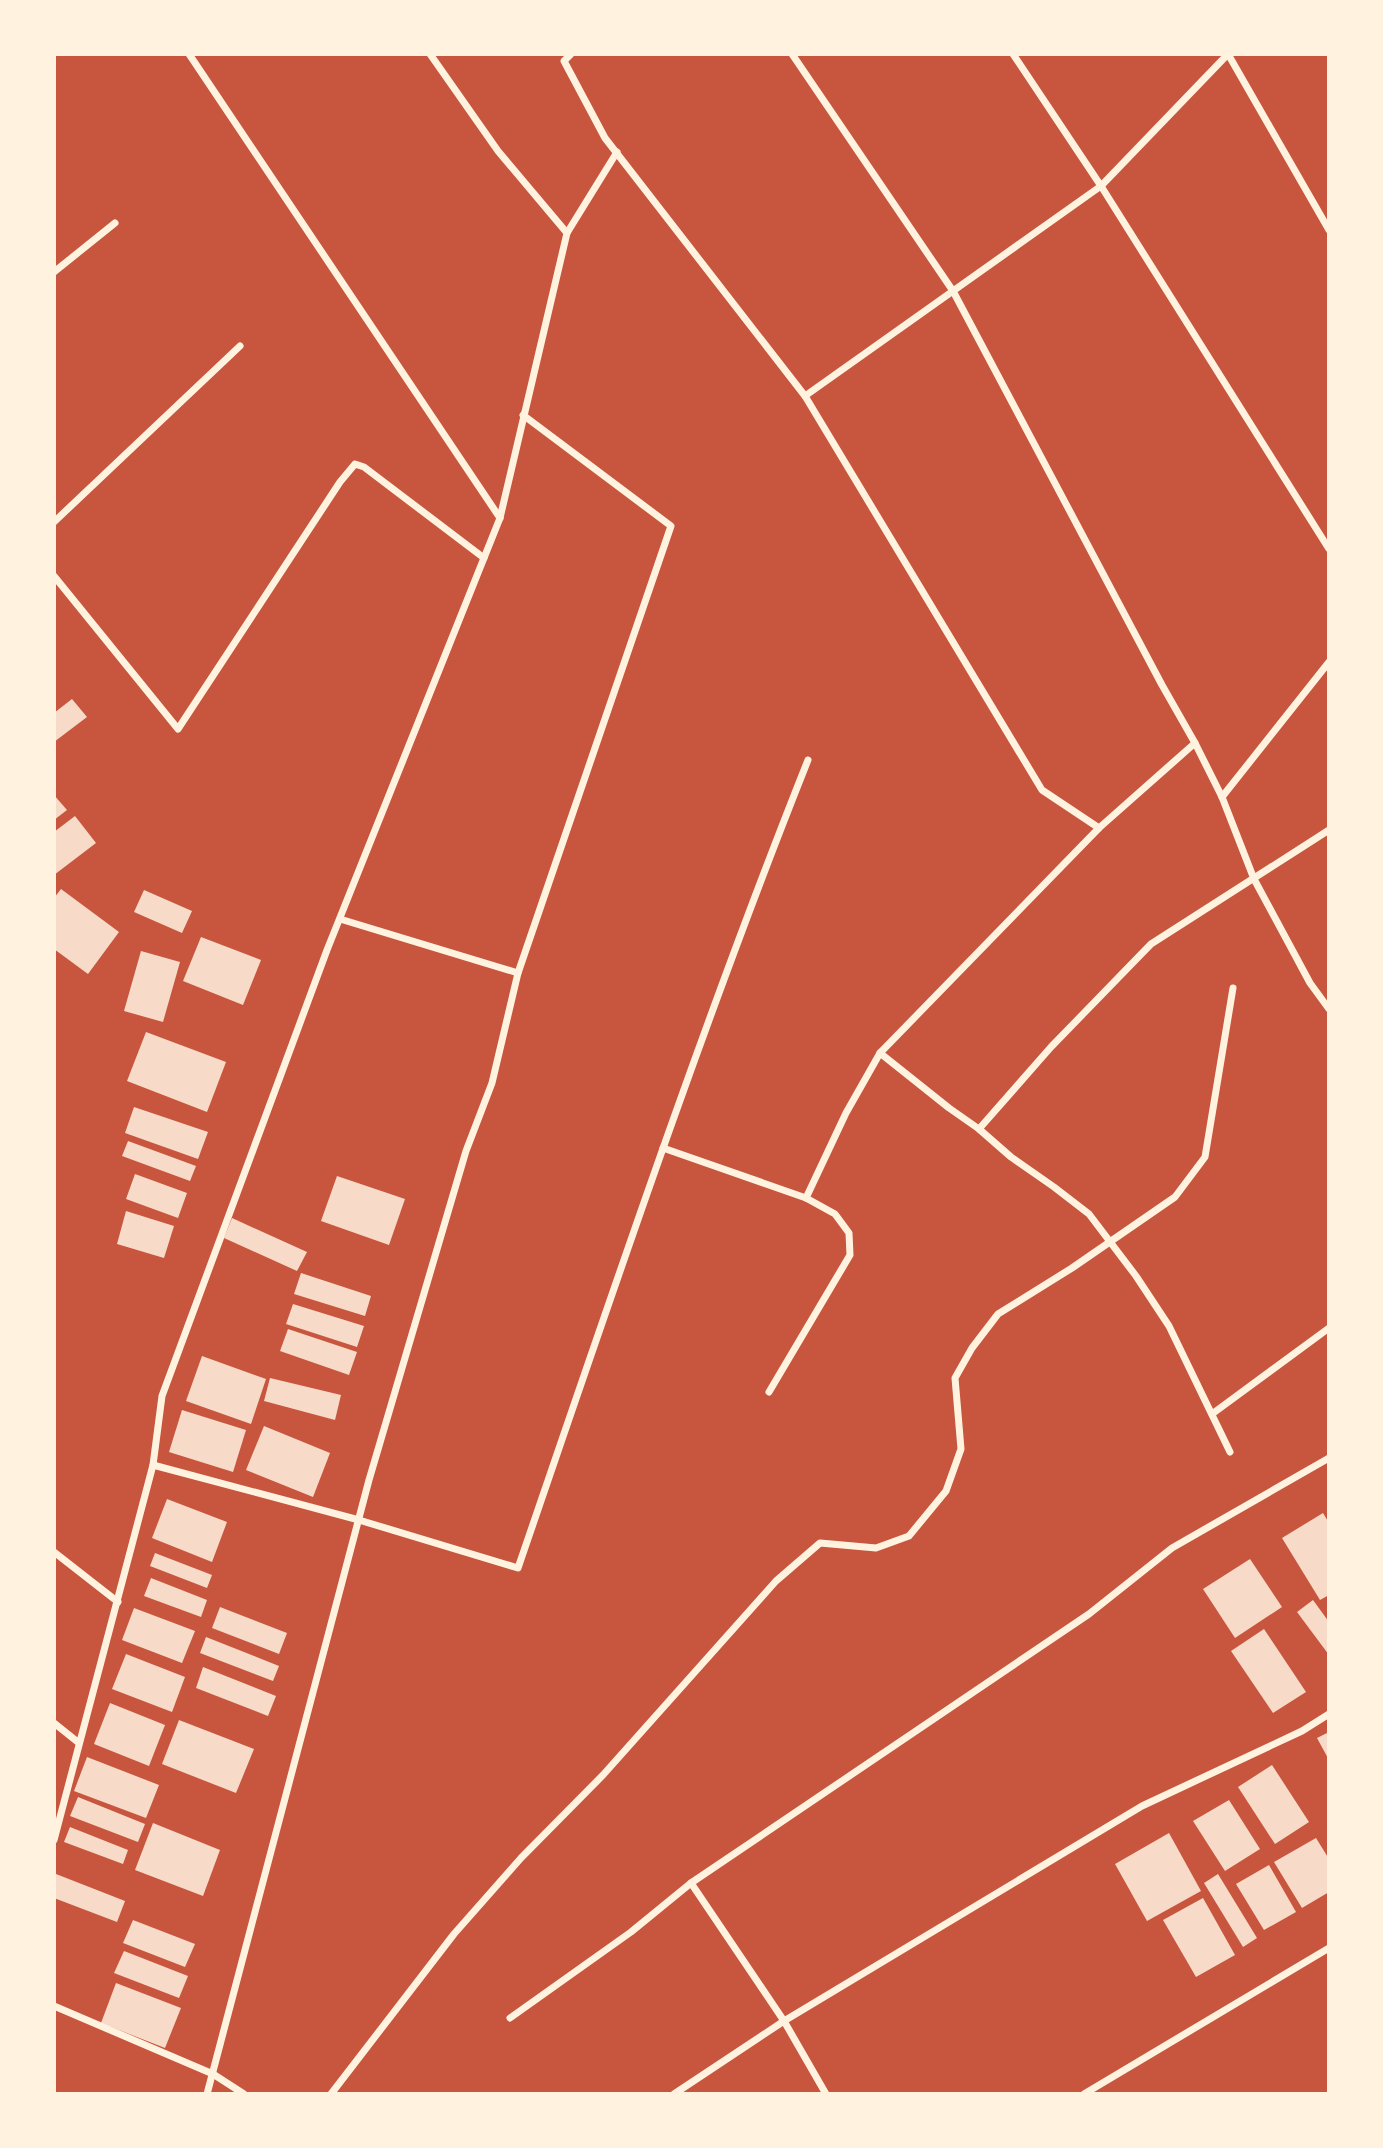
<svg xmlns="http://www.w3.org/2000/svg" width="1383" height="2148" viewBox="0 0 1383 2148" font-family="'Sofia Sans Condensed',sans-serif">
<style>
.building{fill:#f7dbc8}
.lines{fill:none;stroke-linecap:round;stroke-linejoin:round}
.minor{stroke:#fff3e0;stroke-width:7}
</style>
<rect width="100%" height="100%" fill="#c8553d"/>
<g class="building">
<polygon points="72,699 87,717 54,742 54,713"/>
<polygon points="54,795 67,810 54,820"/>
<polygon points="75,816 96,843 54,875 54,832"/>
<polygon points="61,889 119,932 88,974 54,949 54,898"/>
<polygon points="144,890 192,911 182,933 134,912"/>
<polygon points="201,937 261,960 243,1005 183,981"/>
<polygon points="141,951 180,962 163,1022 124,1011"/>
<polygon points="146,1032 226,1062 207,1112 127,1081"/>
<polygon points="134,1107 208,1132 198,1159 125,1133"/>
<polygon points="128,1141 196,1166 190,1181 122,1156"/>
<polygon points="135,1174 187,1193 178,1218 126,1199"/>
<polygon points="337,1176 405,1199 389,1245 321,1221"/>
<polygon points="126,1211 174,1226 164,1258 117,1244"/>
<polygon points="232,1218 307,1252 297,1271 224,1238"/>
<polygon points="301,1273 371,1296 365,1316 294,1294"/>
<polygon points="293,1304 364,1326 357,1347 286,1324"/>
<polygon points="288,1329 357,1352 349,1375 280,1351"/>
<polygon points="202,1356 266,1379 251,1424 186,1401"/>
<polygon points="270,1378 341,1395 335,1420 264,1401"/>
<polygon points="182,1410 246,1430 233,1472 169,1452"/>
<polygon points="264,1426 330,1453 313,1497 246,1470"/>
<polygon points="167,1499 227,1522 212,1562 152,1538"/>
<polygon points="1323,1513 1329,1523 1329,1595 1320,1600 1282,1538"/>
<polygon points="155,1553 212,1575 207,1588 150,1566"/>
<polygon points="1250,1559 1282,1607 1235,1638 1203,1589"/>
<polygon points="151,1578 207,1600 201,1617 144,1596"/>
<polygon points="1313,1600 1329,1622 1329,1655 1297,1612"/>
<polygon points="220,1607 287,1633 279,1654 212,1628"/>
<polygon points="134,1608 195,1631 182,1663 122,1640"/>
<polygon points="1264,1629 1306,1692 1273,1713 1231,1651"/>
<polygon points="206,1637 279,1666 273,1681 200,1653"/>
<polygon points="126,1654 185,1677 172,1712 112,1689"/>
<polygon points="203,1667 276,1696 268,1716 196,1688"/>
<polygon points="110,1703 165,1725 149,1766 94,1744"/>
<polygon points="179,1720 254,1749 236,1793 162,1764"/>
<polygon points="1329,1732 1329,1760 1317,1738"/>
<polygon points="87,1757 159,1785 146,1818 74,1791"/>
<polygon points="1272,1765 1309,1822 1275,1844 1238,1787"/>
<polygon points="78,1797 145,1824 138,1842 70,1816"/>
<polygon points="1229,1800 1260,1849 1225,1871 1193,1821"/>
<polygon points="153,1823 220,1850 203,1896 135,1870"/>
<polygon points="70,1827 128,1850 123,1864 64,1842"/>
<polygon points="1169,1833 1201,1891 1147,1921 1115,1864"/>
<polygon points="1316,1838 1329,1859 1329,1892 1302,1908 1274,1862"/>
<polygon points="1269,1865 1296,1912 1264,1930 1236,1884"/>
<polygon points="56,1874 125,1901 117,1922 54,1898"/>
<polygon points="1218,1874 1257,1938 1243,1947 1204,1883"/>
<polygon points="1203,1898 1235,1955 1196,1977 1163,1920"/>
<polygon points="133,1920 195,1944 185,1967 123,1943"/>
<polygon points="124,1951 188,1976 179,1998 114,1973"/>
<polygon points="116,1983 181,2008 165,2048 101,2023"/>
</g>
<g class="lines">
<g class="minor">
<polyline points="189,54 500,518"/>
<polyline points="430,54 498,151 567,233"/>
<polyline points="571,54 564,61 605,138 805,396 1042,790 1099,828"/>
<polyline points="792,54 953,291 1162,685 1195,743 1222,797 1254,879 1310,983 1329,1009"/>
<polyline points="1013,54 1101,186 1329,549"/>
<polyline points="1228,54 1329,230"/>
<polyline points="54,272 115,223"/>
<polyline points="805,396 1101,186 1228,54"/>
<polyline points="54,522 240,346"/>
<polyline points="54,576 178,729 340,482 355,464 364,467 484,558"/>
<polyline points="1222,797 1329,662"/>
<polyline points="340,919 518,973"/>
<polyline points="880,1053 949,1108 979,1129 1011,1157 1054,1187 1089,1214 1136,1276 1169,1326 1230,1452"/>
<polyline points="979,1129 1051,1047 1151,944 1329,830"/>
<polyline points="663,1148 806,1198 835,1214 849,1233 850,1255 769,1392"/>
<polyline points="806,1198 846,1113 880,1053 1099,828 1195,743"/>
<polyline points="1212,1414 1329,1328"/>
<path d="M153,1465L359,1520L518,1568C611,1297 702,1026 808,760"/>
<polyline points="54,1552 118,1602"/>
<polyline points="54,1723 79,1743"/>
<polyline points="54,1840 153,1465 162,1396 327,950 500,518 567,233 617,152"/>
<polyline points="54,2006 213,2074 244,2094"/>
<polyline points="510,2018 631,1932 691,1883"/>
<polyline points="207,2094 369,1480 466,1151 492,1083 518,973 671,526 523,415"/>
<polyline points="331,2094 454,1934 521,1858 603,1775 776,1581 820,1543 876,1548 909,1536 946,1491 961,1449 955,1378 972,1348 998,1314 1072,1268 1175,1197 1205,1157 1233,988"/>
<polyline points="674,2094 784,2021 1142,1806 1302,1731 1329,1714"/>
<polyline points="826,2094 784,2021 691,1883 1089,1614 1172,1548 1329,1458"/>
<polyline points="1084,2094 1329,1948"/>
</g>
</g>
<rect width="1383" height="2148" fill="none" stroke="#fff3e0" stroke-width="112"/>
</svg>
